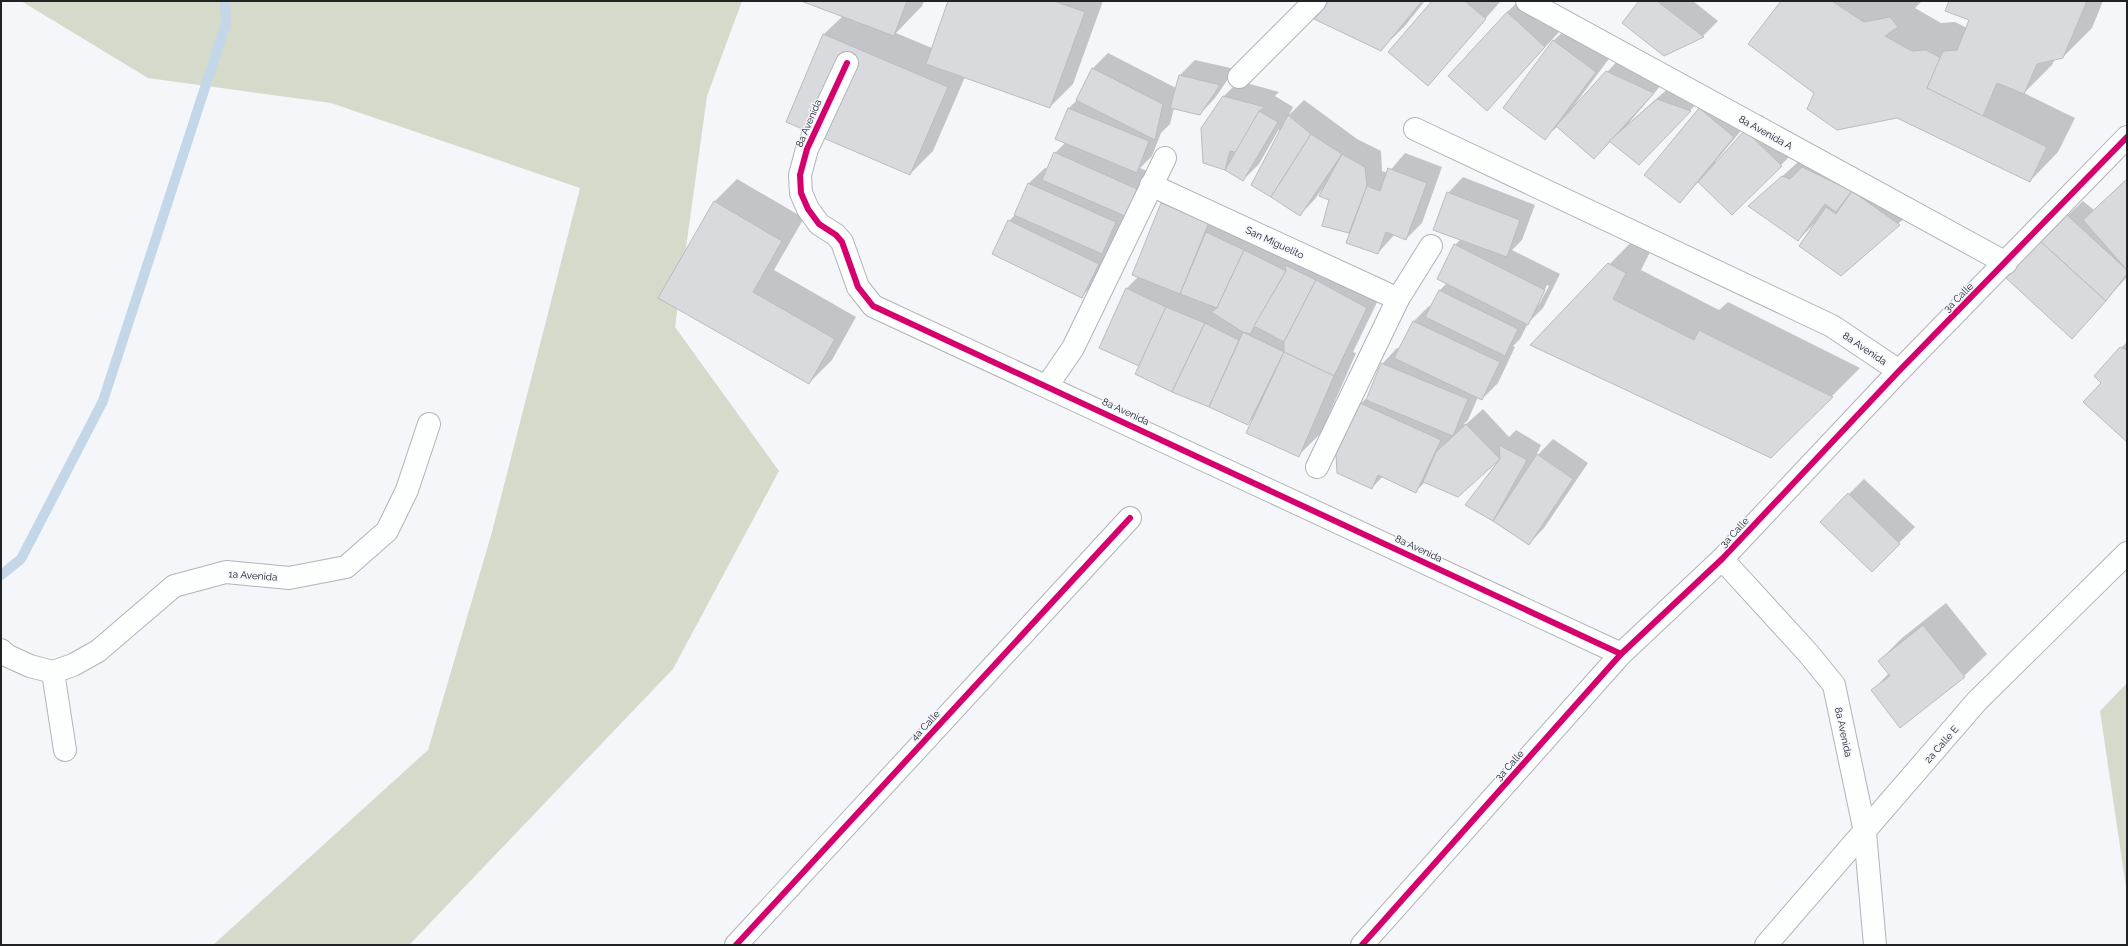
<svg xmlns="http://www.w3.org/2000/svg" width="2128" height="946" viewBox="0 0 2128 946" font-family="Raleway,sans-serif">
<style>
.forest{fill:#d5dacb}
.shadow{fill:#0003;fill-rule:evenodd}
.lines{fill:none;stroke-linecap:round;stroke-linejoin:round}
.stream{stroke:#c3d7e8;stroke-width:10}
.building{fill:#d9dadd;stroke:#bbbcbf}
.minor-casing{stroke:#b2b3b6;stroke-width:24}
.minor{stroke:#fdfefe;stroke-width:22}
.cycleway-casing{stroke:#f2f5fc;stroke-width:8}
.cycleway{stroke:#d6006c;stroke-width:6}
.labels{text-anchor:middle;stroke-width:3;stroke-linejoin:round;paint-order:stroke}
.street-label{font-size:10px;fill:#212224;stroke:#f2f5fc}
</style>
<rect width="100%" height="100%" fill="#f4f6fa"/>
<g class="forest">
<polygon points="21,1 742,1 707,96 675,327 779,471 673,669 409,945 213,945 428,750 492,532 580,188 331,103 148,78"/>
<polygon points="2127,683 2127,894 2100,711"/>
</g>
<g class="shadow">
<polygon points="804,1 924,1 922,6 896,33 932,48 949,1 1103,1 1073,84 1050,107 965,77 933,151 910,174 787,121 824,34 843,16"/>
<polygon points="1330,1 1425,1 1404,27 1381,49"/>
<polygon points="1433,1 1500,2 1428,84"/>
<polygon points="1519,1 1560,31 1502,94 1507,12"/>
<polygon points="1640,1 1693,1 1718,21 1703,36 1664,55"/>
<polygon points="1782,1 1922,1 1915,8 1941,23 1955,22 1967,28 1970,20 1950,1 2103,1 2092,28 2063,57 2055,59 2052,65 2024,93 2075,118 2058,152 2030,181 1897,117 1815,92"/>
<polygon points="1570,25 1611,56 1573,107 1574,108 1622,56 1668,77 1627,125 1673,84 1705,95 1654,148 1611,141 1594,158 1558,126 1545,138 1504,107 1554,40"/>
<polygon points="1108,53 1176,88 1179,76 1195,60 1235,69 1215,98 1200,114 1174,108 1170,124 1161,133 1152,156 1140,168 1152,173 1118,237 1109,246 1114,248 1097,281 1081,297 993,254 1009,221 1015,215 1029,183 1045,168 1048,169 1055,153 1065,143 1068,109 1077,100 1093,68"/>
<polygon points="1239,81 1279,92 1275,96 1293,107 1289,115 1304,100 1357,139 1381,151 1382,171 1388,173 1405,153 1442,167 1422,223 1406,239 1395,234 1378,253 1353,228 1348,232 1323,188 1315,199 1300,215 1279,129 1259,164 1243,180 1228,166 1224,169 1223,97"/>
<polygon points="1716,93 1749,121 1715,162 1716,163 1762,115 1796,150 1732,214 1699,181 1680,202 1646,175 1700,109"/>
<polygon points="1799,161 1915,209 1841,274 1814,224 1798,240 1750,206"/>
<path d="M1463,177L1535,205L1522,240L1512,250L1560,274L1543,308L1528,323L1520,339L1513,346L1515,347L1498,383L1482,399L1478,397L1468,420L1464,424L1465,425L1483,409L1509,437L1516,430L1541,445L1535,458L1553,439L1588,463L1544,528L1529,544L1467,505L1501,456L1458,496L1425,482L1416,491L1383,476L1372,488L1337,454L1361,403L1369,396L1382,364L1397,348L1400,349L1413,322L1429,306L1431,307L1439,291L1447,283L1455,245L1461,239L1448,193ZM1547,285L1549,286L1538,306H1536Z"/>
<polygon points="737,179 804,218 774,270 856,317 832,360 809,383 660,297 714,202"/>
<polygon points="2127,179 2127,277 2072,337 2045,237 2083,201 2094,210"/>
<polygon points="1178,188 1382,292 1353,352 1356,353 1321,433 1299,455 1254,417 1248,423 1136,374 1140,365 1126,289 1139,276 1134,274 1162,203"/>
<polygon points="1638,235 1654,244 1641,270 1719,310 1728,302 1860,368 1771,457 1531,345"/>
<polygon points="2127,342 2127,441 2102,383 2121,348"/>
<polygon points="1864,479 1915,527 1872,570 1821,522"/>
<polygon points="1946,603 1987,654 1964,676 1872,691 1889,673 1879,661 1902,638"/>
</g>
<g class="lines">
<polyline class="stream" points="1,575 21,559 103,401 226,23 225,1"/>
</g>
<g class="building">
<polygon points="801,1 907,1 894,36"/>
<polygon points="948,1 1054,1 1085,12 1050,108 926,64"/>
<polygon points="1329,1 1422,1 1381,51 1314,19"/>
<polygon points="1432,1 1465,1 1486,19 1428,86 1388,52"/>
<polygon points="1639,1 1657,1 1704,37 1664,56 1622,23"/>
<polygon points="1781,1 1832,1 1864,22 1890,17 1898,27 1885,36 1912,51 1926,50 1941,58 1927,88 2047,147 2030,182 1897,118 1837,130 1807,109 1814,93 1748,44"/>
<polygon points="1949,1 2087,1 2063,58 2037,64 2024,94 1997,83 1983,116 1927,88 1943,51 1957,50 1969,20 1945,11"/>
<polygon points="1507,12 1545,47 1487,111 1448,76"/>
<polygon points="823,34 948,87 910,175 786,122"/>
<polygon points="1553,40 1596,72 1545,140 1503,108"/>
<polygon points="1092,68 1163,104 1155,140 1076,100"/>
<polygon points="1606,71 1654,93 1594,159 1556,126"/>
<polygon points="1179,75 1220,85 1200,115 1170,108"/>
<polygon points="1223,96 1265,107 1259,111 1240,153 1230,151 1225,170 1203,163 1201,128"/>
<polygon points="1657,99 1691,111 1639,165 1609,141"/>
<polygon points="1068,108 1149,141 1137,173 1055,139"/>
<polygon points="1699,108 1734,137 1680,203 1644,175"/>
<polygon points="1259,111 1278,122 1243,181 1225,170"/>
<polygon points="1288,115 1311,134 1271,197 1251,185"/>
<polygon points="1745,130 1782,166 1732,215 1698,182"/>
<polygon points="1311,134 1342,154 1300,216 1271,197"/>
<polygon points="1054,152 1137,189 1125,216 1042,180"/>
<polygon points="1342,154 1365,167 1367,186 1349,233 1322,226 1329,200 1319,196"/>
<polygon points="1802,167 1852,191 1836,212 1825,204 1798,241 1748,206 1782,176 1790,179"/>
<polygon points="1388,168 1427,183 1406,240 1386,232 1378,254 1346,243 1367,186 1380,191"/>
<polygon points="2127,179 2127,270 2083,220"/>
<polygon points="1028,183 1116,222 1102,254 1014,215"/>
<polygon points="1852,191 1900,225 1841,276 1799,246 1826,207 1836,214"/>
<polygon points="1447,192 1520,220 1507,257 1433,230"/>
<polygon points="714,201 782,241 753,292 835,339 809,384 658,298"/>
<polygon points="1161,203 1209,222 1180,294 1132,275"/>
<polygon points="2067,215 2127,270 2127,274 2106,301 2040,241"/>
<polygon points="1008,220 1099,264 1082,298 992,254"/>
<polygon points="1206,232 1244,250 1217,308 1180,294"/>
<polygon points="2040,241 2106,301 2072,339 2006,278"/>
<polygon points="1454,244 1545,290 1528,325 1437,279"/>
<polygon points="1244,250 1286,271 1250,334 1243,332 1211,312 1217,308"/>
<polygon points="1608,263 1626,273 1613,299 1694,340 1699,330 1833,397 1771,458 1530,345"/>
<polygon points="1285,265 1316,280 1284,342 1254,326 1286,271"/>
<polygon points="1316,280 1367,308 1334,376 1284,352 1284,342"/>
<polygon points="1126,288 1166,307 1139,366 1099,348"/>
<polygon points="1439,290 1518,329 1505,356 1425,317"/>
<polygon points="1166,307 1205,323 1172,392 1135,374"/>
<polygon points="1413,321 1500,362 1482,400 1394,358"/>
<polygon points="1205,323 1239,340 1209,407 1172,392"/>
<polygon points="1243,332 1284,352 1248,425 1209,407"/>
<polygon points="2120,347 2127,350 2127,442 2083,402 2101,383 2094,376"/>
<polygon points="1284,352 1334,376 1299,457 1246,433"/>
<polygon points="1381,363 1468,399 1453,436 1366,400"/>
<polygon points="1360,403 1441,440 1416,493 1378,475 1372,489 1337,473 1336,454"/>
<polygon points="1466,424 1500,459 1458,497 1423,482 1436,452"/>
<polygon points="1499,445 1527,460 1493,521 1465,505 1500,459"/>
<polygon points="1537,454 1573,479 1529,545 1493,521"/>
<polygon points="1848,493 1900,544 1872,572 1820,522"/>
<polygon points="1923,625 1965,677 1900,728 1871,690 1890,676 1878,661"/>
</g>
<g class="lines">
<g class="minor-casing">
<g id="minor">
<polyline points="1527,1 2006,263"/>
<polyline points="847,63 807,149 800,175 801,193 808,209 819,224 836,235 842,242 858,287 873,306 1621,654"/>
<polyline points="1239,77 1315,1"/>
<polyline points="1415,129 1832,326 1899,371"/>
<polyline points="1151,185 1398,299"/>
<polyline points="1047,386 1073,348 1165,158"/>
<polyline points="1317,467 1398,299 1431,246"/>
<polyline points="1722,559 1808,653 1834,685 1865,832 1875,945"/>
<polyline points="1,650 8,656 30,666 53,672 73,665 98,651 174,586 226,572 289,578 346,567 387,531 407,490 429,424"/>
<polyline points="53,672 65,750"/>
<polyline points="736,945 1130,518"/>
<polyline points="1362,945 1621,654 1722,559 1899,371 2127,137"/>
<polyline points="1766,945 1977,701 2127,553"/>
</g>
</g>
<use href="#minor" class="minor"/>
<g class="cycleway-casing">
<g id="cycleway">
<polyline points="847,63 807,149 800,175 801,193 808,209 819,224 836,235 842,242 858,287 873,306 1621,654"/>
<polyline points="736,945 1130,518"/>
<polyline points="1362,945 1621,654 1722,559 1899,371 2127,137"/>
</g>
</g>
<use href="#cycleway" class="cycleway"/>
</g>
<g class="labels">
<g class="street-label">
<text transform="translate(808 123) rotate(-67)" y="4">8a Avenida</text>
<text transform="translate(1766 132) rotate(29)" y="4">8a Avenida A</text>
<text transform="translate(1275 242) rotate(25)" y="4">San Miguelito</text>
<text transform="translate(1958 297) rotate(-45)" y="4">3a Calle</text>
<text transform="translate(1865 348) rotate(34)" y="4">8a Avenida</text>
<text transform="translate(1126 411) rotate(25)" y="4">8a Avenida</text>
<text transform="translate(1734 532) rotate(-47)" y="4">3a Calle</text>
<text transform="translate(1419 548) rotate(25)" y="4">8a Avenida</text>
<text transform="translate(253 575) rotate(4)" y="4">1a Avenida</text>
<text transform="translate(925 725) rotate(-47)" y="4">4a Calle</text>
<text transform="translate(1844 732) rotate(78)" y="4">8a Avenida</text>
<text transform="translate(1941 744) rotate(-49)" y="4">2a Calle E</text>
<text transform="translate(1509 765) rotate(-48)" y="4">3a Calle</text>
</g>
</g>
<rect width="2128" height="946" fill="none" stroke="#212224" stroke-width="4"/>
</svg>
